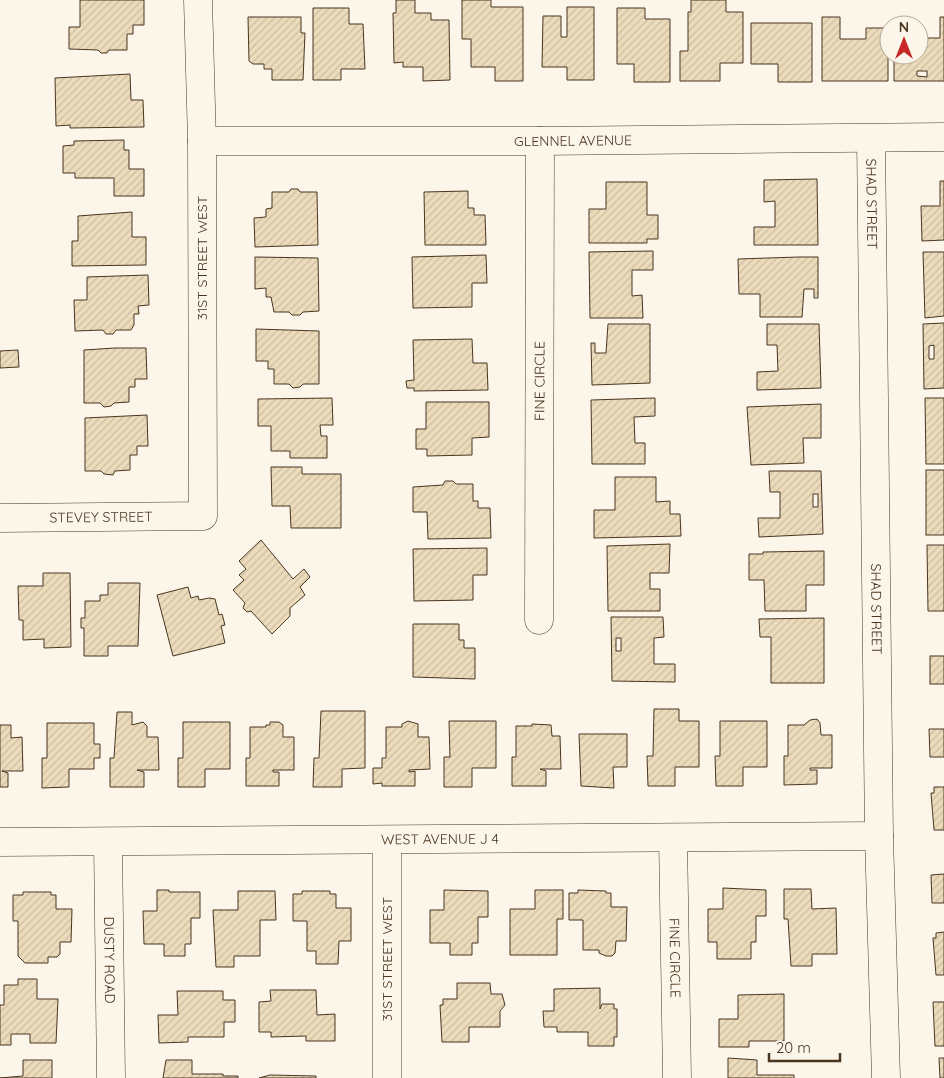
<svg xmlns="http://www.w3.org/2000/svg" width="944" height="1078" viewBox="0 0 944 1078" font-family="Quicksand,sans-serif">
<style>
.building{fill:url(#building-hatch);stroke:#4a3520;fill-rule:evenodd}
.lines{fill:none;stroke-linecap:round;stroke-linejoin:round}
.minor-casing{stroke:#4a3520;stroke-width:29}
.minor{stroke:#fbf6e9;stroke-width:28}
.labels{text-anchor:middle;stroke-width:4;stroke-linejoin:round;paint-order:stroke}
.street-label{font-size:14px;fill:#4a3520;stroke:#fbf6e9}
</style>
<defs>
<pattern id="building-hatch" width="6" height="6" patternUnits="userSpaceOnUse" patternTransform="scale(1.25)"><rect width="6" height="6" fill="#ecdcbc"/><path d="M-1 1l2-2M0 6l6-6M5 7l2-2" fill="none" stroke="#ccbda1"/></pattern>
</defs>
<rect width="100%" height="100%" fill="#fbf6e9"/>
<g class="building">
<polygon points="80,0 144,0 144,25 133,25 133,34 127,34 127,50 109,50 107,53 101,53 98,50 69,49 69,27 80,27"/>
<polygon points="396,0 415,0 415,13 431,13 431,20 449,20 450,80 423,81 423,67 403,67 403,62 394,63 393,13 396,13"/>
<polygon points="462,0 491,0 491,7 523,7 523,81 495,81 495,67 471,67 471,39 462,39"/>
<polygon points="691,0 726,0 726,12 743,12 743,63 720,63 720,81 680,81 680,51 688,51 688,12 691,12"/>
<polygon points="567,7 594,7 594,80 567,80 567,67 542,67 543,16 561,16 561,37 567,37"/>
<polygon points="313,8 349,8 349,24 363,24 365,69 341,69 341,80 313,80"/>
<polygon points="617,8 645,8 645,19 670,19 670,82 634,82 634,64 617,64"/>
<polygon points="248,17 301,17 301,33 305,33 303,80 272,80 272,69 264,69 264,64 253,64 249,61"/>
<polygon points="822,17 840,17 840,39 866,39 866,28 888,28 888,81 822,81"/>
<path d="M940,17H944V81H894V55H919V38H940ZM917,71H927V77L917,76Z"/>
<polygon points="751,23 812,23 812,82 778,82 778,64 751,64"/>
<polygon points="130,74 131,100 143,100 144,127 70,128 70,125 56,126 55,78"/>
<polygon points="124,140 124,150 129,150 129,169 144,169 144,196 114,196 114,178 75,178 75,173 63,173 63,146 74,145 74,141"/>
<polygon points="817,179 818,245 754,245 754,227 775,227 775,201 764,202 764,180"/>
<polygon points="940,181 944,181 944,240 922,241 921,206 940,206"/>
<polygon points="606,182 647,182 647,215 658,215 658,239 647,239 647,243 589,243 589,209 606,209"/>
<polygon points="291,189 298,189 300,192 317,192 318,245 255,247 254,218 266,217 266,209 272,208 272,192 289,192"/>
<polygon points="468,191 468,208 474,208 474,215 485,215 486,245 425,245 424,192"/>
<polygon points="132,212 132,237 146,237 146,265 72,266 72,241 78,241 78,216"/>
<polygon points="653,251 653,270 632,270 632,296 642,295 643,318 590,318 589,252"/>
<polygon points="923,252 944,252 944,316 925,318"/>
<polygon points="486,255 487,283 472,283 472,307 413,308 412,257"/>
<polygon points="255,257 318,258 319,311 303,312 300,315 292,315 289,312 274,312 271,297 266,297 266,288 255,289"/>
<polygon points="799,257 818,257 818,298 814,298 814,289 804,289 802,317 760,317 760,294 739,294 738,259"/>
<polygon points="148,275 149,305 138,306 139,314 134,314 134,325 131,330 116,330 113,334 106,334 103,330 75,331 74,300 87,300 87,277"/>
<path d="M944,323V388L924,389L923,324ZM934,345V359H929V346Z"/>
<polygon points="608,324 650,324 650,383 592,385 591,343 595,343 595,353 606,353"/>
<polygon points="767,324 819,324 821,388 757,390 757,372 778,371 777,345 767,345"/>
<polygon points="256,329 319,331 319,384 303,384 300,387 293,388 289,384 274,384 274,369 268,369 268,361 256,361"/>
<polygon points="472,339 473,363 487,363 488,390 414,391 414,388 407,388 406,381 414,380 413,340"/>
<polygon points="115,348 146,348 147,379 135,379 135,387 129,387 129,402 114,403 111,406 104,407 100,403 84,403 84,350"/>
<polygon points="18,350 19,367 0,368 0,351"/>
<polygon points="332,398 333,425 320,425 321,436 327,436 327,458 290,458 290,451 271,451 271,426 258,426 258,399"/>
<polygon points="655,398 655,416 634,417 635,443 645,443 645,464 592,464 591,400"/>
<polygon points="925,398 944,398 944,464 926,464"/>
<polygon points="426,402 489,402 489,437 472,438 472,455 427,456 427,449 416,449 416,429 426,429"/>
<polygon points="821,404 821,438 803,438 804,463 751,465 747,407"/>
<polygon points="147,415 148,446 137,446 137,455 130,455 130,470 115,471 113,475 104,474 101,471 85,471 85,418"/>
<polygon points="271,467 302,467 302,474 341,474 341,528 291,528 290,506 272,506"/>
<rect x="926" y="470" width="18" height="65"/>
<path d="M769,471H821L823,534L759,537L758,518H780V492H770ZM813,494H818V507H813Z"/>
<polygon points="615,477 656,477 656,502 670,501 670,514 680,514 681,536 594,538 594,510 615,510"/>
<polygon points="445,481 453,481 456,484 473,484 473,501 478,501 478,508 490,508 491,538 428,539 427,512 413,512 413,487 443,485"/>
<polygon points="261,540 293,579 304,569 310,577 300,587 305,595 290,608 290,616 272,634 251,611 247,612 243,608 245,603 233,590 244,580 239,575 246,569 239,561"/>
<polygon points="670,544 669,573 650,573 650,589 660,589 660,611 608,611 607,546"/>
<polygon points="927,545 944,545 944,611 928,611"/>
<polygon points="487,548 487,575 473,575 473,600 414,601 413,549"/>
<polygon points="824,551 824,585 806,585 806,611 765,611 764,580 749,580 749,554 763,554 763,552"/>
<polygon points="43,573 70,573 71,647 44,648 44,639 23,640 23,620 19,620 18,586 43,586"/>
<polygon points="108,583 140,583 138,646 108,646 108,656 84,656 84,628 81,628 81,618 85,618 85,601 100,601 100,595 108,595"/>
<polygon points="188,587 191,598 198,596 199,600 209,598 215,599 219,615 222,614 225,625 221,626 225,643 173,656 157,595"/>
<path d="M611,617H663L664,637L654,638V664H675V682L612,681ZM616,638H621V651H616Z"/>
<polygon points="824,618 824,683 771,683 771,637 760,637 759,619"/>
<polygon points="413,624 459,624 459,640 464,640 464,648 475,648 475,679 413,677"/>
<rect x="930" y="656" width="14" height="28"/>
<polygon points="654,709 679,709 679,721 699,721 699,767 675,767 675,786 648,786 647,756 653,756"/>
<polygon points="321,711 365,711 365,768 342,769 342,787 313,787 314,758 319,758"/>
<polygon points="117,712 132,712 132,725 143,722 147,726 147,737 158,737 159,770 137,770 144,772 144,787 110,787 110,758 114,758"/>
<polygon points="817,719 820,723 821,735 832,735 832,768 810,768 810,770 817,770 817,784 784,785 784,756 788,756 788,725 804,725 810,720"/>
<polygon points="408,721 418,724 418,737 429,737 430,769 409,770 409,772 415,771 415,786 382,786 382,783 373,784 373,768 382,768 382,758 386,758 386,727 402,727 402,724"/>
<polygon points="449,721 496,721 496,768 472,768 472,787 444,787 444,757 450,757"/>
<polygon points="720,721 767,721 767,767 743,767 743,786 716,786 715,756 720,756"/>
<polygon points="183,722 230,722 230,769 205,769 205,787 178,787 178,758 183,758"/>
<polygon points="270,722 279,722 283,725 283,737 294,737 294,770 273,770 273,772 279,772 279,786 246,786 246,758 250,758 250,727 266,727 266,725 270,725"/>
<polygon points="47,723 94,723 94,744 100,744 100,758 94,758 94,769 69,769 69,787 42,788 42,758 47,758"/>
<polygon points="532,724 551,725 552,736 560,736 561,769 540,769 546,771 546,786 512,786 512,757 516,757 516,726 532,726"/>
<polygon points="0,725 11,725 11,738 22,737 23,771 2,771 8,773 8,787 0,787"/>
<polygon points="929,729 944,729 944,757 930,757"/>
<polygon points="579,734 627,734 627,767 613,767 614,788 581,786"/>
<polygon points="934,787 944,787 944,830 934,830 931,793 934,793"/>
<polygon points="944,874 944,903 932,903 931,875"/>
<polygon points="723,888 766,890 766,916 756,916 756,942 751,942 751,959 717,959 717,942 708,942 708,909 723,909"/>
<polygon points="784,889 811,889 812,909 836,908 837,954 812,954 812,966 791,966 788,919 784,919"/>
<polygon points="157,890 169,890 169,892 200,892 200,918 191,918 191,944 185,944 185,956 164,956 164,944 144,944 143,911 157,911"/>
<polygon points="444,890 488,891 488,917 478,917 478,943 472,943 472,955 450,955 450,943 430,943 430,910 444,910"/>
<polygon points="535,890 563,890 563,919 557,919 557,955 510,955 510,909 535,909"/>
<polygon points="578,890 606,891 606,893 611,893 611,907 627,907 626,941 616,941 615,953 612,956 606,956 599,953 599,950 583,950 583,920 569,920 569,893 578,893"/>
<polygon points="238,891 275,891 276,920 260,920 260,956 234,956 234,967 216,967 213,910 238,910"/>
<polygon points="302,891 330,891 330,894 336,894 336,908 351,908 351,941 339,941 338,964 316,964 316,951 307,951 307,921 293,921 293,894 302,894"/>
<polygon points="23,892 51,892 51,895 56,895 56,909 72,909 71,942 60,942 60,954 57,957 48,957 48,963 25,963 18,956 18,921 13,921 13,895 23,895"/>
<polygon points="944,932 944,975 936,975 933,938 936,938 936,933"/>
<polygon points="18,979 37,979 37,999 58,999 56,1043 30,1043 30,1034 11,1034 11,1045 0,1045 0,1005 4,1005 4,985 18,985"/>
<polygon points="457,983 490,983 491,994 502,994 505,1005 500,1011 500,1027 469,1027 469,1042 442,1042 440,1005 443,1005 443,999 457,999"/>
<polygon points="600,988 600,1009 602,1004 614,1004 614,1009 617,1009 617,1037 614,1037 614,1046 588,1046 588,1032 557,1032 557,1027 544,1027 543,1011 554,1011 554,989"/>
<polygon points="270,990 316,990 317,1015 335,1014 335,1041 306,1041 306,1036 271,1037 271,1032 259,1032 259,1002 271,1001"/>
<polygon points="177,991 223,991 223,1000 235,1000 235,1022 224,1022 224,1037 188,1037 188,1042 159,1043 158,1015 178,1015"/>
<polygon points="784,994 784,1041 749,1041 749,1047 719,1047 719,1019 738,1019 738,995"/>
<polygon points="933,1002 944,1002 944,1046 935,1046"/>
<polygon points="728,1058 757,1060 757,1075 794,1075 794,1078 728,1078"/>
<polygon points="939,1058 944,1058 944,1078 940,1078"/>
<polygon points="23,1060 52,1060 52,1078 0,1078 23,1076"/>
<polygon points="166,1060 192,1060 192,1074 223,1074 223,1076 238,1076 238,1078 163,1078"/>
<polygon points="270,1075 316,1076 316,1078 259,1078"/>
</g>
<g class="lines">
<g class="minor-casing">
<g id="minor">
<path id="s1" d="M871,139L879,836L886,1078"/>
<path id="s2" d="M202,141H540L944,137"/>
<path id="s3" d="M0,518L203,516L202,141L198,0"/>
<path id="s4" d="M539,620L540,141"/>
<path id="s5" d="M673,838L677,1078"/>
<path id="s6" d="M0,842L879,836"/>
<path id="s7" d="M108,842L111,1078"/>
<polyline points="387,1078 387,840"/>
</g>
</g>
<use href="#minor" class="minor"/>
</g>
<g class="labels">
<g class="street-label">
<text dy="5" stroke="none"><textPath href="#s2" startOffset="371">GLENNEL AVENUE</textPath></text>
<text dy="5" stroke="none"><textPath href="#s1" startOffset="65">SHAD STREET</textPath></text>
<text transform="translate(202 258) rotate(-90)" y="5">31ST STREET WEST</text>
<text dy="5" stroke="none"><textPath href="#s4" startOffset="239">FINE CIRCLE</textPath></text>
<text dy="5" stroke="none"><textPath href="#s3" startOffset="101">STEVEY STREET</textPath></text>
<text dy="5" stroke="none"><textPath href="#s1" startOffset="470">SHAD STREET</textPath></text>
<text dy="5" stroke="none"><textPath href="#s6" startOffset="440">WEST AVENUE J 4</textPath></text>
<text dy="5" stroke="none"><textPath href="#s5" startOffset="120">FINE CIRCLE</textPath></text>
<text transform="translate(387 959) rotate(-90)" y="5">31ST STREET WEST</text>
<text dy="5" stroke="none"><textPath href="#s7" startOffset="118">DUSTY ROAD</textPath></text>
</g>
</g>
<g transform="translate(904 40)"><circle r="24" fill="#fbf6e9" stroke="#b4a999"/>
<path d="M0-4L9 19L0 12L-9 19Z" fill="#c62828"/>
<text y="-8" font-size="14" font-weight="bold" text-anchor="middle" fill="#4a3520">N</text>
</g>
<path d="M769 1053v8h71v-8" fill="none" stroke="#4a3520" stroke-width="2.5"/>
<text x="776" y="1053" font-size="15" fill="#4a3520" stroke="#fbf6e9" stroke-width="4" paint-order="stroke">20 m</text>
</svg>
